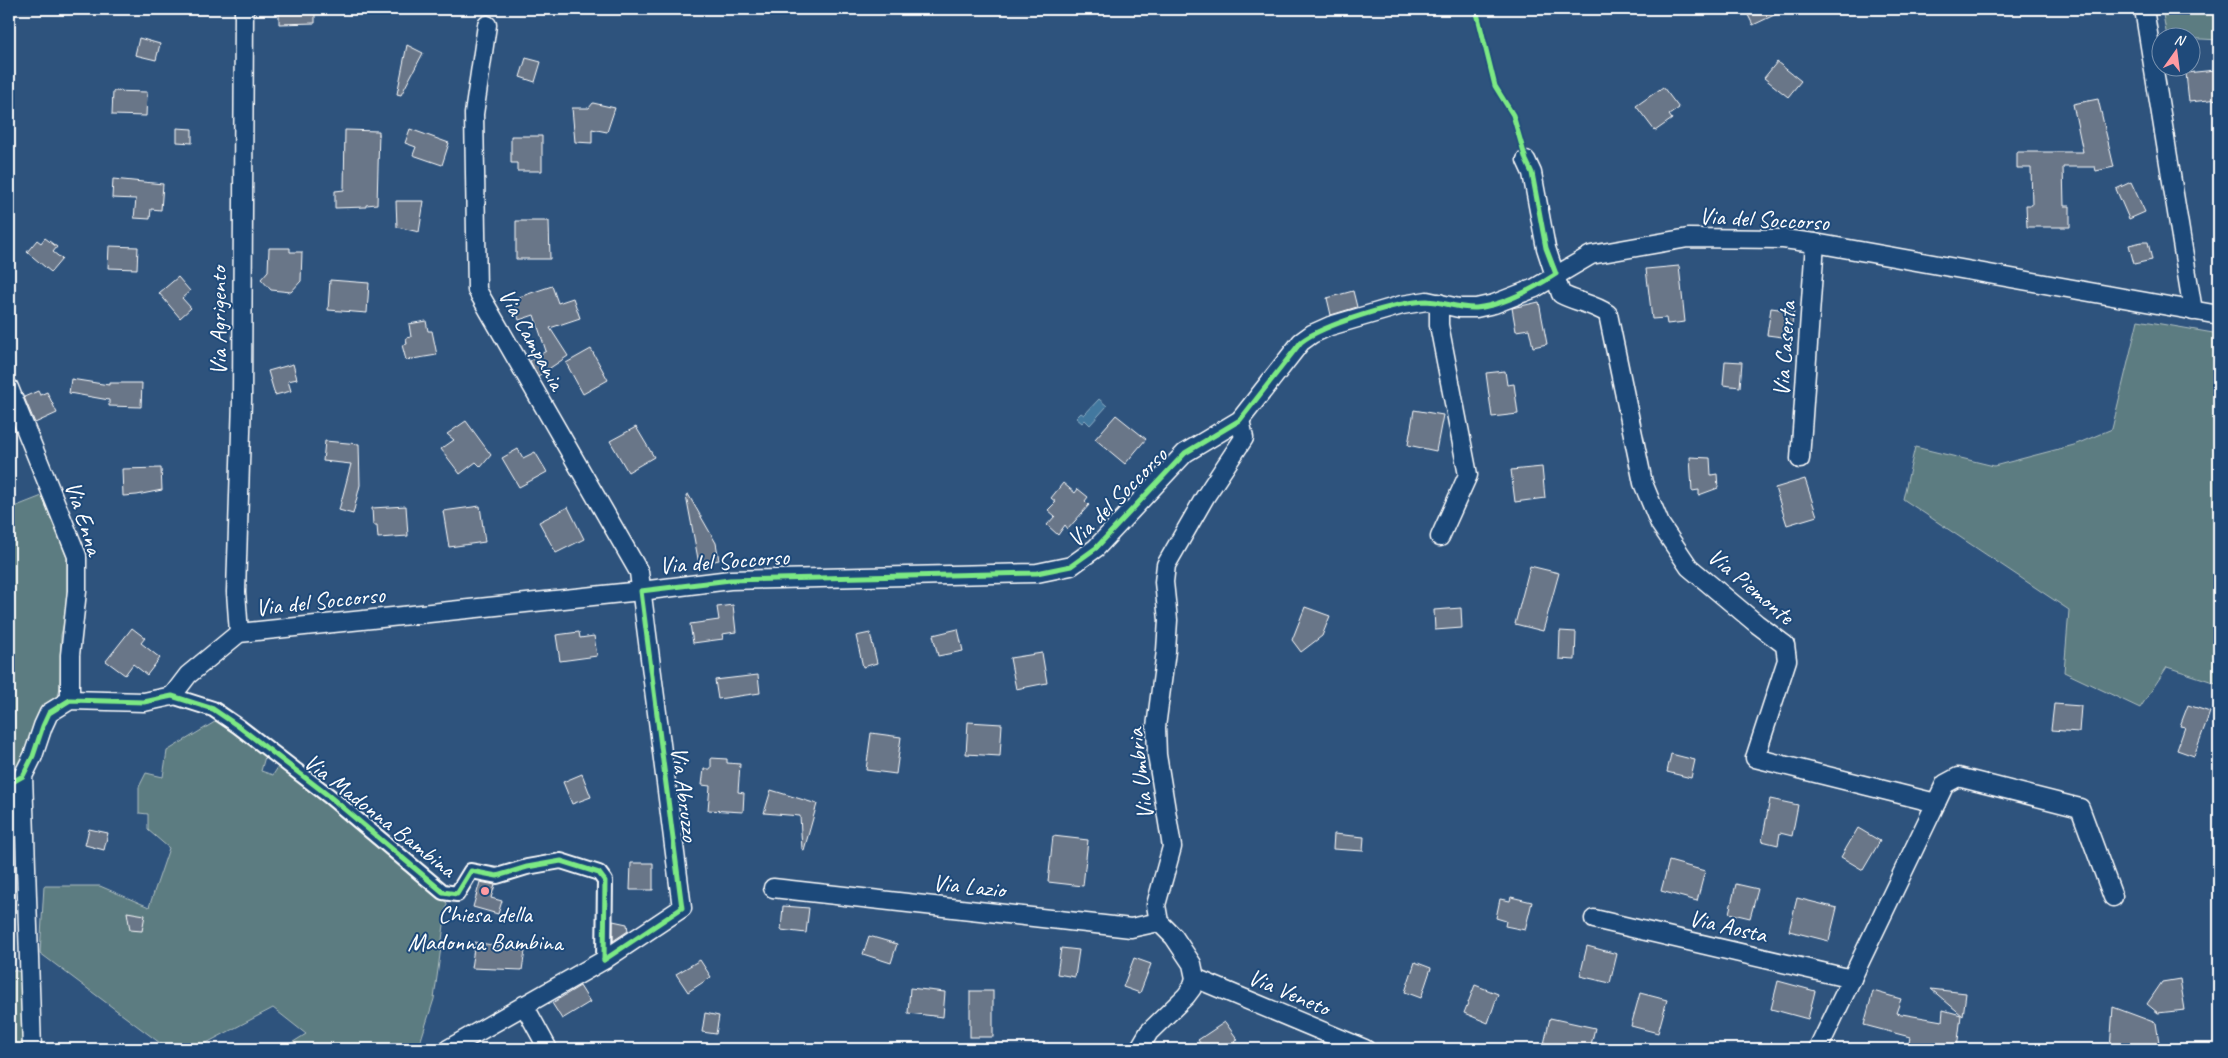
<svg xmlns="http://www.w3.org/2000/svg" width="2228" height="1058" viewBox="0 0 2228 1058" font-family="Caveat,sans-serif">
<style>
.green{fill:#5c7c81;stroke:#aebec0}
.water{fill:#42789f;stroke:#8eaec5}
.building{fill:#697688;stroke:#fff}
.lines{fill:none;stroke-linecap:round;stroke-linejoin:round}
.pedestrian-casing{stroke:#fff;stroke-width:18}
.minor-casing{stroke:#fff;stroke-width:21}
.pedestrian{stroke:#1f4a7a;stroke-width:14}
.minor{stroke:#1f4a7a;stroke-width:18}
.cycleway-casing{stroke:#1f4a7a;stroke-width:8}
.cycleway{stroke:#7ce984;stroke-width:5}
.poi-dot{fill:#ff9aa2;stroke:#1f4a7a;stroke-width:2}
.labels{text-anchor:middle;stroke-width:4;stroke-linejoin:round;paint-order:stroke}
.street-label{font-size:24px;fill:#fff;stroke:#1f4a7a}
.poi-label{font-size:24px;fill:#fff;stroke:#1f4a7a}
</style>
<rect width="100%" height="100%" fill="#2e537d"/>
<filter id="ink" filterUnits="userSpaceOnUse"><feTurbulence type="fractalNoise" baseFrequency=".02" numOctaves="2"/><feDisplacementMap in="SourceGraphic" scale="10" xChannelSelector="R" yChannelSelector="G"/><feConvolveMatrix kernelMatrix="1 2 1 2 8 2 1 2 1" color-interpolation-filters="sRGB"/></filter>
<g filter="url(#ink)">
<g class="green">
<polygon points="2162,9 2219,9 2219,40 2167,37"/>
<polygon points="2138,320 2219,334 2219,496 2213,508 2219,533 2219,684 2167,667 2140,708 2064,672 2069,610 1903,499 1915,447 1994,466 2074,445 2112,429"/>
<polygon points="42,496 67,558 67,611 61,635 60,687 57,700 24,760 9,772 9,509"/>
<polygon points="218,720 266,753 261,771 273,775 280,764 324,798 447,903 434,999 418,1049 282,1049 306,1034 273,1008 195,1049 168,1049 40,953 44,886 100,886 149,907 169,848 148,830 148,814 139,813 139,787 146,773 163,777 167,751"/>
<polygon points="9,969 21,972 23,1049 9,1049"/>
</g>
<polygon class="water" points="1099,399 1107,406 1090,425 1085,420 1082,423 1076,418 1081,413 1084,415"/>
<g class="building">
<polygon points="279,9 315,9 315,23 279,24"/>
<polygon points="1745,9 1787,9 1753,25"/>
<polygon points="139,38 160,44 156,60 135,55"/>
<polygon points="407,45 423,53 401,95 397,94"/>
<polygon points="526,58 541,62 535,82 520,77"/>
<polygon points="1777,62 1801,81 1788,97 1764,78"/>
<polygon points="2216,70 2219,99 2189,102 2186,73"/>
<polygon points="1663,87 1679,108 1669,115 1672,119 1655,131 1636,106"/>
<polygon points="113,91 147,92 146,116 112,115"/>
<polygon points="2098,99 2114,167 2096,171 2095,167 2063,167 2064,206 2070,206 2070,227 2027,227 2026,205 2032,205 2031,168 2017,168 2017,152 2083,152 2073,104"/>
<polygon points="593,103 615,108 607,132 592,129 592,143 575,142 572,108 589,108"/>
<polygon points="177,128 192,129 192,143 177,142"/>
<polygon points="410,129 449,143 442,165 413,155 416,147 405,143"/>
<polygon points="345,130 379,131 377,204 366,205 366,207 335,208 335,191 344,190"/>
<polygon points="511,136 542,136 542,171 517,171 517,163 511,163"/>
<polygon points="113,179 163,184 161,210 151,209 150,219 134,218 136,199 112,198"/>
<polygon points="2131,182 2145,212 2129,219 2116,189"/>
<polygon points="396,201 424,201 419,232 397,227"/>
<polygon points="516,221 549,221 550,259 516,259"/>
<polygon points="45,238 57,247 53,252 62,259 51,272 27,252 37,240 41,243"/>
<polygon points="2142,242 2148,242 2152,260 2134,264 2129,245"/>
<polygon points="109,246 138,247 137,269 108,268"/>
<polygon points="269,248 290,248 290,252 302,252 301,281 291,292 271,290 261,279 268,271"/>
<polygon points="1679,266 1685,322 1667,324 1666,318 1652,319 1646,269"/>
<polygon points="178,277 190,291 182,298 191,308 180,318 159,293"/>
<polygon points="330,280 369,283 367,313 328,310"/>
<polygon points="552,286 558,303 573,298 580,318 550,328 568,356 538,376 530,361 546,351 534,315 519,320 513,299"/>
<polygon points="1353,291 1357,307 1331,315 1327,298"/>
<polygon points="1539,302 1547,344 1533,347 1529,329 1516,331 1512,308"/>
<polygon points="1771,308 1794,311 1790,338 1767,335"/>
<polygon points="426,321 428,331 432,331 437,355 406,360 402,345 407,344 406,338 411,337 409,324"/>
<polygon points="591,349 608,380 583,394 566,363"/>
<polygon points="1725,361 1742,362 1740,387 1723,385"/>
<polygon points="293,364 297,379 288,381 291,391 275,395 268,371"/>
<polygon points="1505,371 1507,385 1514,384 1518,414 1492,417 1486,373"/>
<polygon points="71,379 109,385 109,383 142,383 141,407 109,406 109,400 69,393"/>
<polygon points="38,391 40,395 47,392 57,413 35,423 24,397"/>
<polygon points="1414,410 1443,415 1436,451 1408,445"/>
<polygon points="1116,415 1146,439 1125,464 1095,439"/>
<polygon points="466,421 491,455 481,467 476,462 460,474 441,449 454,440 447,434"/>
<polygon points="636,427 654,457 628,472 610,441"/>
<polygon points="325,441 359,444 360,485 353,514 339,510 351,464 323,461"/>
<polygon points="518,449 523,458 535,452 547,472 519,487 502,458"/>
<polygon points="1690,457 1710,458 1711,475 1717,474 1718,488 1699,495 1699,490 1692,491"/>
<polygon points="1542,467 1545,498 1515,502 1511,470"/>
<polygon points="161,468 162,490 137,495 123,496 122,469"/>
<polygon points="1805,479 1817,516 1787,525 1775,488"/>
<polygon points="1063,483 1075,493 1078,489 1088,497 1085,501 1089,505 1068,529 1065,525 1058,535 1047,525 1055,516 1048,510 1056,502 1051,498"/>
<polygon points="688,494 716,543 719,560 699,564 686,495"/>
<polygon points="406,506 408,536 378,538 377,525 373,525 372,508"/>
<polygon points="480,506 485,542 449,547 443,511"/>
<polygon points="568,507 584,539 556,553 539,522"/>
<polygon points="1530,566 1559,573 1543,631 1515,624"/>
<polygon points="733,605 736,632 722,634 723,639 693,643 690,624 719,620 717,607"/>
<polygon points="1305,607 1330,616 1322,636 1301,652 1292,640"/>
<polygon points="1461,608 1462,628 1435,630 1434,610"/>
<polygon points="132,628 145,638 141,643 160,658 147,675 133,664 125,675 106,661"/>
<polygon points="958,629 963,651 938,656 933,635"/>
<polygon points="1560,631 1576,632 1575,660 1559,659"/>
<polygon points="579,632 580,638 594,636 597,656 560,661 556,635"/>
<polygon points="870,633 877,663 863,667 856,636"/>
<polygon points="1042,653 1047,683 1016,689 1010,658"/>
<polygon points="758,675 760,693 718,699 715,680"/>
<polygon points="2054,704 2081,706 2079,732 2051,730"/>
<polygon points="2188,705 2210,712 2194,756 2177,750 2185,727 2180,726"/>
<polygon points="968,722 1002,724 1000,756 966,754"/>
<polygon points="871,733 901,737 896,774 866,770"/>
<polygon points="1671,754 1695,760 1691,778 1667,772"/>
<polygon points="711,758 727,759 727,763 740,764 738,792 744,793 743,812 708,810 710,786 702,785 704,769 711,769"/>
<polygon points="582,774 591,797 572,804 563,782"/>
<polygon points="771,790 817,804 804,850 802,849 800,816 764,813"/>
<polygon points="1770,799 1798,805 1792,836 1780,833 1778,845 1762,841"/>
<polygon points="1858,828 1880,841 1863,870 1841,857"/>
<polygon points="89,829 108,833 104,850 85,845"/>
<polygon points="1334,834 1364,837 1363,851 1333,849"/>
<polygon points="1053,836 1088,840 1083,886 1048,882"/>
<polygon points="1669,861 1705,871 1697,901 1661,891"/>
<polygon points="631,863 653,863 653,890 630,890"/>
<polygon points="480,882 495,885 491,898 502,901 498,914 473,907"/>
<polygon points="1736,884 1758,889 1750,918 1729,913"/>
<polygon points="1511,897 1532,902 1525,930 1505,926 1506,921 1496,918 1500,899 1510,901"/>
<polygon points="1797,898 1837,908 1829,941 1789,931"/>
<polygon points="783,906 809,908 806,933 781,930"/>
<polygon points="127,912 145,915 142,931 130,930"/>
<polygon points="613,921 627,924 628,931 613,941"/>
<polygon points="869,936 897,944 891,963 863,954"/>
<polygon points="475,942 525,951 522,970 471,968"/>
<polygon points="1587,946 1617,954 1610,983 1580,976"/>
<polygon points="1061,948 1079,950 1075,977 1057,974"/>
<polygon points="1134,958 1151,964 1140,993 1123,987"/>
<polygon points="700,960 711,977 688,992 676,974"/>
<polygon points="1415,962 1431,968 1421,998 1405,992"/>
<polygon points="2180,979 2185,1010 2158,1013 2147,1004 2162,982"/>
<polygon points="1778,981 1815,991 1808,1019 1771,1009"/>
<polygon points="1475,985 1498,994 1488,1023 1464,1013"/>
<polygon points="580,986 590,1002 562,1019 552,1003"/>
<polygon points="910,988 945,992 943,1017 908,1013"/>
<polygon points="1931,989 1966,993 1963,1016"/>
<rect x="970" y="991" width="23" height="46"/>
<polygon points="1873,991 1901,999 1896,1013 1942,1021 1943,1010 1961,1015 1957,1049 1909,1043 1910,1037 1864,1025"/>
<polygon points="1640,993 1667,1000 1658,1033 1631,1026"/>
<polygon points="2113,1007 2156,1023 2160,1049 2110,1049"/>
<polygon points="705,1013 719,1016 716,1034 702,1032"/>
<polygon points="1550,1018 1595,1028 1590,1049 1566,1049 1544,1044"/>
<polygon points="1225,1022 1238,1040 1234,1042 1240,1049 1204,1049 1198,1040"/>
</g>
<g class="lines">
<g class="pedestrian-casing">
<polyline id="pedestrian" points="172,696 213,709 238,726 329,796 443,892 457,894 471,871 497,876 527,867 561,861 599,873 605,881 604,960"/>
</g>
<g class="minor-casing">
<g id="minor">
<polyline points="2144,9 2193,311"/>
<path d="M1526,160L1532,173L1546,248L1561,294C1576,302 1594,304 1608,314L1643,483L1660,524L1689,567L1757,624L1785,645L1787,660L1755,758L1936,803L1818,1049"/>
<polyline points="1439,303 1439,325 1468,475 1440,537"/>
<polyline points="9,388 77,556 77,591 70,655 70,700"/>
<polyline points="1800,459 1815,243"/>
<polyline points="239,633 236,592 242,400 244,9"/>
<polyline points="1936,803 1945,784 1958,777 2080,808 2113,897"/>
<polyline points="773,888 1131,928 1159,922"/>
<polyline points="1594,919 1852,979"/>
<polyline points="1195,978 1365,1049"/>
<polyline points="524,1005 548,1049"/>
<polyline points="32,1049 23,776 33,756 43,726 49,713 70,700 144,702 172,696 188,675 239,633 641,591 730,580 1037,573 1071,566 1096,548 1185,453 1240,420 1301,342 1312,334 1330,326 1402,305 1427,301 1459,308 1476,308 1494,304 1535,288 1591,255 1688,238 1783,239 1815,243 2219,315"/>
<polyline points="448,1049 604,960 682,908 639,572 477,290 474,114 487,25"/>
<polyline points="1139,1049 1149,1032 1186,996 1192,988 1195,978 1192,964 1174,937 1159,922 1156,905 1172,847 1157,755 1156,727 1166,651 1168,620 1164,582 1166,565 1205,497 1244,438 1240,420"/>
</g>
</g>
<use href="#pedestrian" class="pedestrian"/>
<use href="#minor" class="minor"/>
<g class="cycleway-casing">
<g id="cycleway">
<polyline points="9,784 23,776 33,756 43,726 49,713 70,700 144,702 172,696 213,709 238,726 329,796 443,892 457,894 471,871 497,876 527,867 561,861 599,873 605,881 604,960"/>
<path d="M604,960L682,908L641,591L730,580L1037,573L1071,566L1096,548L1185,453L1240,420L1301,342C1322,325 1400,301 1427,301C1444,302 1459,309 1476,308C1504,305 1533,289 1556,274L1546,248L1532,173L1526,160L1513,115L1495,86L1476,9"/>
</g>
</g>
<use href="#cycleway" class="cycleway"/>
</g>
</g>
<circle class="poi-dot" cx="485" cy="891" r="5"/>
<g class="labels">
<g class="street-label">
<text transform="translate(1764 219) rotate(3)" y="8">Via del Soccorso</text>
<text transform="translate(218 321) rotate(-90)" y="8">Via Agrigento</text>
<text transform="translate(532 339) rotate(61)" y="8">Via Campania</text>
<text transform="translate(1784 349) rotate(-86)" y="8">Via Caserta</text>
<text transform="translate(1117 497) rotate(-45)" y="8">Via del Soccorso</text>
<text transform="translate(84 518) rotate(72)" y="8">Via Enna</text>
<text transform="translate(724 561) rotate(-4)" y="8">Via del Soccorso</text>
<text transform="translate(1751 586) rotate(40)" y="8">Via Piemonte</text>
<text transform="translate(320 601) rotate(-6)" y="8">Via del Soccorso</text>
<text transform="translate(1140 774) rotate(-97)" y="8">Via Umbria</text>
<text transform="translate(685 794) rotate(83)" y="8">Via Abruzzo</text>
<text transform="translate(380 815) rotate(38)" y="8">Via Madonna Bambina</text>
<text transform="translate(969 886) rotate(6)" y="8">Via Lazio</text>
<text transform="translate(1728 926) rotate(13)" y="8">Via Aosta</text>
<text transform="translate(1289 992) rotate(23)" y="8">Via Veneto</text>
</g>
<g class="poi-label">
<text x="485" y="922">Chiesa della<tspan x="485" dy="28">Madonna Bambina</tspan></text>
</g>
</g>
<rect width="2228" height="1058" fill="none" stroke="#1f4a7a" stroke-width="30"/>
<rect x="15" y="15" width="2198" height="1028" fill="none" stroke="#fff" stroke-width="2" filter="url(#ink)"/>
<g transform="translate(2176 52) rotate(14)"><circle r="24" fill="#1f4a7a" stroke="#7992af"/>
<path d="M0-4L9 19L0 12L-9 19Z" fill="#ff9aa2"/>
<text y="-8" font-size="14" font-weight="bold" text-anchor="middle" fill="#ffffff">N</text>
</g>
</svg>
